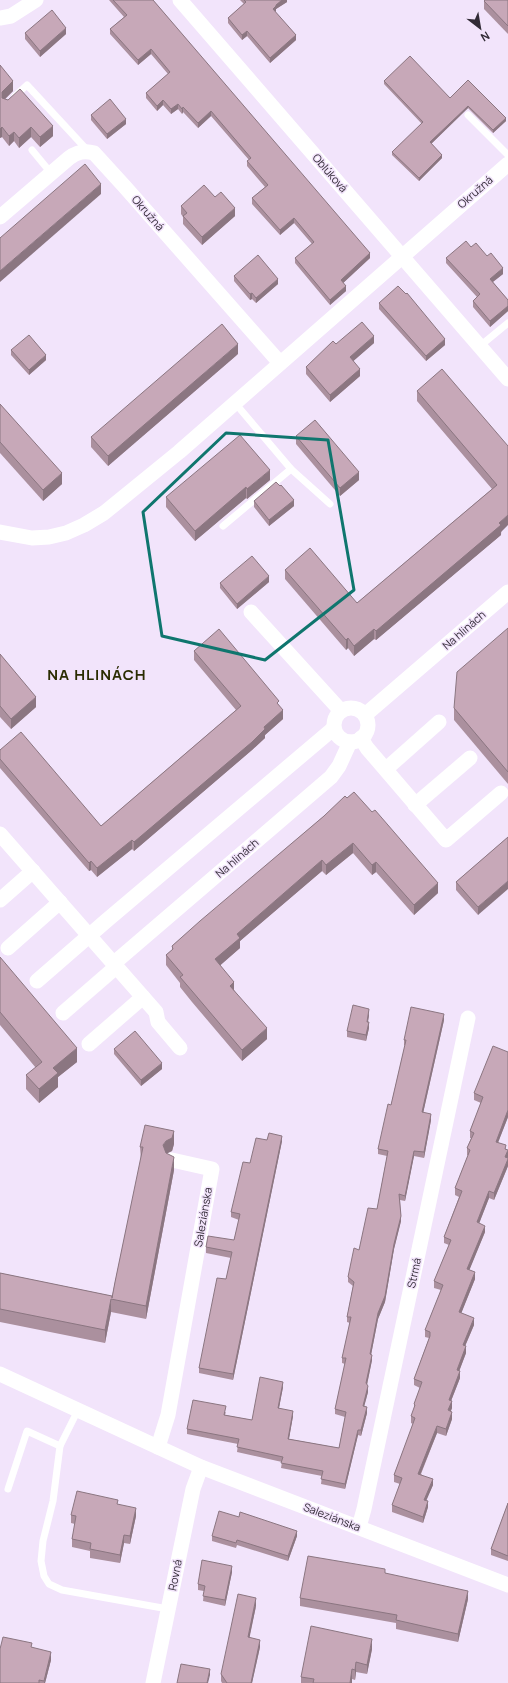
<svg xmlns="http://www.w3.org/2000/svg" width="508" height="1683" viewBox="0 0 508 1683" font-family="Manrope,sans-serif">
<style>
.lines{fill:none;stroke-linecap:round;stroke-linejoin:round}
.lane{stroke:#fff;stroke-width:7}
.street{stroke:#fff;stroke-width:15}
.wall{fill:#ab909e}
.shaded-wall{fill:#8b7681}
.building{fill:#c7a8b8;stroke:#8b7681}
.marked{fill:none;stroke:#0f766e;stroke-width:3;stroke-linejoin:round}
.labels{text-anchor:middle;stroke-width:3;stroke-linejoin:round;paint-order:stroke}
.street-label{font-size:11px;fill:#322b36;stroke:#f2e4fb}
.district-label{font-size:15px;font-weight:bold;letter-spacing:1px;fill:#2b2c02;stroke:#f2e4fb}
</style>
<rect width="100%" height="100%" fill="#f2e4fb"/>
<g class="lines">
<g class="lane">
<polyline points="15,96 27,85 88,151"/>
<polyline points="468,115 508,155"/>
<polyline points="32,150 51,173"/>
<polyline points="480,346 508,323"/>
<polyline points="235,403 291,469 330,504"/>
<polyline points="223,526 291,469"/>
<polyline points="78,1410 60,1446 53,1501 43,1541 41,1561 44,1576 49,1584 62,1590 168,1609"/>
<polyline points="8,1489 27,1431 60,1446"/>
</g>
<g class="street">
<polyline points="180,0 508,379"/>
<polyline points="0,18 11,16 36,0"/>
<path d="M0,217L69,158C77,152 84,150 94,153L125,187L280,363"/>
<polyline points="0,532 32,538 49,537 66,533 84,525 104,513 179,452 508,164"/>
<polyline points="251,612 341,711"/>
<circle cx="351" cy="725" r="17"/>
<polyline points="365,715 508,592"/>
<polyline points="361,738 367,748 446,840 501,793"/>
<polyline points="386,769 439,722"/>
<polyline points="415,805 470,758"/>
<polyline points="0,834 156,1012 158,1022 180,1048"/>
<polyline points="0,900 33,871"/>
<polyline points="8,948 60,902"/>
<polyline points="113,964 331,777 339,766 350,742"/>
<polyline points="37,981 106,921 334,728"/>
<polyline points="63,1013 116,967"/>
<polyline points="89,1044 143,997"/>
<polyline points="0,1374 201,1467 508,1585"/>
<polyline points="158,1447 168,1415 212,1169 172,1160"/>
<polyline points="359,1527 364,1509 468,1018"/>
<polyline points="153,1683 193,1489 201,1467"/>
</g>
</g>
<g class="wall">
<polygon points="109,0 153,0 370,258 343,283 346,291 330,305 295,263 295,258 312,244 294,223 280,235 252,204 252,198 265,187 247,166 247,161 249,160 211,116 198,128 183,112 182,114 178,109 171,114 163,105 157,111 146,98 146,93 168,74 151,54 138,65 110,34 110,29 124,17"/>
<polygon points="240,0 287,0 287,2 276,9 276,11 275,12 296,40 270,63 247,36 242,40 228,23 228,18 244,4"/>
<polygon points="508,0 508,34 484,9 484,1"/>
<polygon points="25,33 66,34 40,57 25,39"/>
<polygon points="0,65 13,91 5,99 53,136 40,147 31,137 19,148 14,141 9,146 2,137 0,138"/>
<polygon points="384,81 450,98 506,121 493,133 468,108 431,144 442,158 419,181 392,155 392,152 422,124 384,84"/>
<polygon points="91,115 126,124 107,139 91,120"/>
<polygon points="215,197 235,216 202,245 183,224 183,217 181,214 181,206"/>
<polygon points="471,247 503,274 493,282 508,300 508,311 490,327 473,307 473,301 477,297 446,263 446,258"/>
<polygon points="234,276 278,284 256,303 252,299 250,300 234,281"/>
<polygon points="379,303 445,345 426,361 379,309"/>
<polygon points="374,343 353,361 360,376 330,402 306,374 306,367 336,344"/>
<polygon points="11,350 46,360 29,375 11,355"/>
<polygon points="238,354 108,466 91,447 91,437"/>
<polygon points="417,391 508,446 501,535 376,640 374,639 354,656 348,648 346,650 285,579 285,570 357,603 492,489 417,401"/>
<polygon points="0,404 62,484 43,501 0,453"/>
<polygon points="296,436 359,480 340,496 296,444"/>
<polygon points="270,480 247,499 246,498 195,541 166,507 166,497"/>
<polygon points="254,501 294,506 269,526 254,507"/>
<polygon points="269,582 237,609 220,588 220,583"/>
<polygon points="508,628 508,784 454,720 454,708"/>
<polygon points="194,651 279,705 283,719 265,735 265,738 252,750 134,851 132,849 97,877 91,870 89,871 0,768 0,750 101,826 236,710 194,660"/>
<polygon points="0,654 36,707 11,729 0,717"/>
<polygon points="324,816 438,893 414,915 376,872 372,875 353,853 326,875 322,871 240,941 240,948 220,965 234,990 267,1039 242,1061 192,1002 180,987 180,983 166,965 166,955 172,950 172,946"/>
<polygon points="508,837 478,915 456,890 456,882"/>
<polygon points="0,957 77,1062 58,1077 58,1087 39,1103 26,1089 26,1075 36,1068 0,1025"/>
<polygon points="369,1015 368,1022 369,1028 366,1041 347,1037 347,1031"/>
<polygon points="444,1020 423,1113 431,1120 424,1158 414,1156 405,1201 400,1200 401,1221 394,1249 385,1302 378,1319 371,1355 372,1360 367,1385 368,1392 364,1406 367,1413 361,1436 358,1435 345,1489 321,1484 322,1476 281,1468 282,1462 237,1452 238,1444 187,1434 187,1429 226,1412 225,1415 252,1420 283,1387 279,1408 293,1416 289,1439 339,1448 345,1417 335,1414 335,1409 345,1364 342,1363 342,1358 350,1323 347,1322 347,1317 353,1286 348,1282 348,1277 359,1250 377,1209 387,1156 378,1154 378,1149 391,1105 405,1045 404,1045 404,1040"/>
<polygon points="114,1049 162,1069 141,1086 114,1054"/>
<polygon points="508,1052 508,1117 498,1142 506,1149 508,1157 508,1166 494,1200 489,1198 479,1223 485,1232 469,1270 475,1279 461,1313 474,1325 465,1346 466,1353 459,1371 460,1378 451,1401 452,1408 451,1411 452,1419 446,1436 437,1433 421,1474 433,1485 426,1500 428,1507 423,1523 392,1512 392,1505 400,1484 394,1482 394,1475 413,1424 411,1423 411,1416 414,1410 414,1404 420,1388 414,1385 414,1379 429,1338 425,1337 425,1330 441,1290 434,1288 434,1281 449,1245 444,1243 444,1237 459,1197 455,1195 455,1188 468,1155 467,1155 467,1148 471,1138 470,1138 470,1131 481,1103 474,1100 474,1093"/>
<polygon points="267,1140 282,1141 233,1380 199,1373 199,1368 226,1279 231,1258 206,1253 206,1247 234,1240 239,1220 231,1217 231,1212 250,1163"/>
<polygon points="174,1144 172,1151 166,1153 174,1170 146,1319 111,1312 105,1343 0,1322 0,1273 112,1296 141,1160 140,1147"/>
<polygon points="508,1503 508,1561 491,1555 491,1549"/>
<polygon points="118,1505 136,1516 130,1544 124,1543 120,1563 90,1558 90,1551 72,1547 72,1539 75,1524 71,1523 71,1515"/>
<polygon points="212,1536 297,1536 288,1561 237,1545 236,1548 212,1541"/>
<polygon points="232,1572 225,1606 203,1601 204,1591 198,1590 198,1584"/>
<polygon points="385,1573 468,1599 458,1642 396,1629 396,1623 300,1606 300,1598"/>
<polygon points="256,1606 249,1638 260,1647 252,1683 222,1683 221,1681 221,1674"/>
<polygon points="32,1648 51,1660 45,1683 0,1683"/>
<polygon points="372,1649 367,1674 356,1672 355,1680 352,1679 352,1683 301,1683 301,1677"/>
</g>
<g class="shaded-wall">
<polygon points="282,0 287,0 287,2 276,9 276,11 273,14 273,9 276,5"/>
<polygon points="66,28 66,34 40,57 40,51"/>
<polygon points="247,31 247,36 242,40 242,35"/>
<polygon points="296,35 296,40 270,63 270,58"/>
<polygon points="151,49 151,54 138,65 138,60"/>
<polygon points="13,81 13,91 2,102 2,92"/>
<polygon points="163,100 163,105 157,111 157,106"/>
<polygon points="178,104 178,109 171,114 171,109"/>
<polygon points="468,106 468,108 430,145 430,142"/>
<polygon points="183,107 183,112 182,114 182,109"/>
<polygon points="211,111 211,116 198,128 198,123"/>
<polygon points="506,118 506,121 493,133 493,130"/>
<polygon points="126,119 126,124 107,139 107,134"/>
<polygon points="53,126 53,136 40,147 40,137"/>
<polygon points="2,127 2,137 0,138 0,129"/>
<polygon points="31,127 31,137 19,148 19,138"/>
<polygon points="14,132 14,141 9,146 9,136"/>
<polygon points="442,155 442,158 419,181 419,178"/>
<polygon points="101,184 101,194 0,282 0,271"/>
<polygon points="235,208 235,216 202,245 202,237"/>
<polygon points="294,218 294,223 280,235 280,230"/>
<polygon points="370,253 370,258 341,285 341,280"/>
<polygon points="503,268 503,274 490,284 490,279"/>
<polygon points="278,279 278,284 256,303 256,298"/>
<polygon points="346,286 346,291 330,305 330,300"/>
<polygon points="252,293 252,299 250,300 250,294"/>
<polygon points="508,306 508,311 490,327 490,321"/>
<polygon points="374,336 374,343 350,364 350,357"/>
<polygon points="445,339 445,345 426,361 426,356"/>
<polygon points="238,344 238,354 108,466 108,456"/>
<polygon points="46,355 46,360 29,375 29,370"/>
<polygon points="360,369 360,376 330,402 330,395"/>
<polygon points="270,470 270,480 247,499 247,489"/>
<polygon points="359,472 359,480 340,496 340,488"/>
<polygon points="62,473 62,484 43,501 43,490"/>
<polygon points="246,487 246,498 195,541 195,531"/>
<polygon points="294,500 294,506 269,526 269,520"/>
<polygon points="508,515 508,525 501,532 501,535 376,640 376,631"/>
<polygon points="269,576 269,582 237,609 237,604"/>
<polygon points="374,629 374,639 354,656 354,646"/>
<polygon points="348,638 348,648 346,650 346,640"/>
<polygon points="36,697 36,707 11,729 11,719"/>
<polygon points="283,710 283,719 265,735 265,738 252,750 134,851 134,842 264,727"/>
<polygon points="132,840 132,849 97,877 97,868"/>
<polygon points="353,843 353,853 326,875 326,865"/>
<polygon points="322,860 322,871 240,941 240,948 215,970 215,959 237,934"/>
<polygon points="91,861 91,870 89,871 89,863"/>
<polygon points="376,862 376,872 372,875 372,865"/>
<polygon points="508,881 508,889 478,915 478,907"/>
<polygon points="438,883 438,893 414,915 414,905"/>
<polygon points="234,982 234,993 230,986"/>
<polygon points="369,1009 369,1015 367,1027 367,1022"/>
<polygon points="444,1014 444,1020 422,1118 422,1112"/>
<polygon points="369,1022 369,1028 366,1041 366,1035"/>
<polygon points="267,1028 267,1039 242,1061 242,1050"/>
<polygon points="77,1048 77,1062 58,1077 58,1087 39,1103 39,1089 53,1068"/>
<polygon points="162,1063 162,1069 141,1086 141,1080"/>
<polygon points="508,1110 508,1117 496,1148 496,1142"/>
<polygon points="431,1114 431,1120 424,1158 424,1152"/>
<polygon points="174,1131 174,1144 172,1151 166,1154 163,1145 166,1141"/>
<polygon points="282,1136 282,1141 233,1380 233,1374"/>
<polygon points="508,1150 508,1157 505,1164 505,1157"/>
<polygon points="414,1151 414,1156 405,1201 405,1196"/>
<polygon points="174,1157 174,1170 146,1319 146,1306"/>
<polygon points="508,1159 508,1166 494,1200 494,1193"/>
<polygon points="489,1191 489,1198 477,1229 477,1222"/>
<polygon points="401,1216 401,1221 394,1249 385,1302 378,1319 370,1360 370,1354 378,1313"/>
<polygon points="485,1226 485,1232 467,1276 467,1269"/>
<polygon points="475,1272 475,1279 459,1319 459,1312"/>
<polygon points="111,1299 111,1312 105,1343 105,1330"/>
<polygon points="474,1318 474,1325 463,1351 463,1345"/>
<polygon points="466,1346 466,1353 457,1377 457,1370"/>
<polygon points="372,1355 372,1360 366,1389 366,1383"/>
<polygon points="460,1371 460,1378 449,1406 449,1400"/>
<polygon points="283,1382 283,1387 278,1413 278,1408"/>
<polygon points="368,1386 368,1392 363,1411 363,1406"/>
<polygon points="452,1401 452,1408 448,1417 448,1410"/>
<polygon points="367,1407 367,1413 361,1436 361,1430"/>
<polygon points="293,1411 293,1416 288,1444 288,1439"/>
<polygon points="452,1412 452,1419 446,1436 446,1429"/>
<polygon points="437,1426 437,1433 418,1480 418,1474"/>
<polygon points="358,1430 358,1435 345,1489 345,1484"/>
<polygon points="433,1479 433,1485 424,1506 424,1500"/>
<polygon points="428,1501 428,1507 423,1523 423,1517"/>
<polygon points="136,1508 136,1516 130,1544 130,1536"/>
<polygon points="297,1531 297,1536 288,1561 288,1556"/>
<polygon points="124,1535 124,1543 120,1563 120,1555"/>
<polygon points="232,1566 232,1572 225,1606 225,1600"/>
<polygon points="468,1591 468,1599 458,1642 458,1634"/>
<polygon points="256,1598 256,1606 248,1645 248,1637"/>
<polygon points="372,1639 372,1649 367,1674 367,1665"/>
<polygon points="260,1640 260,1647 252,1683 251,1683"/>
<polygon points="51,1652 51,1660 45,1683 44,1683"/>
<polygon points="356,1662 356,1672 355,1680 355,1670"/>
<polygon points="210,1669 210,1675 208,1683 207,1683"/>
<polygon points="352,1669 352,1683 350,1683"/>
</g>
<g class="building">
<polygon points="113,0 153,0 370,253 341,280 346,286 330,300 295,258 314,242 294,218 280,230 252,198 268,185 247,161 251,158 211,111 198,123 183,107 182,109 178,104 171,109 163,100 157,106 146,93 170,72 151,49 138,60 110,29 127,15"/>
<polygon points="244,0 282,0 276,5 276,6 273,9 296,35 270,58 247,31 242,35 228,18 246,2"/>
<polygon points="485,0 508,0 508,26 484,1"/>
<polygon points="52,10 66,28 40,51 25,33"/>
<polygon points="410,56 450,98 468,80 506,118 493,130 468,106 430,142 442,155 419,178 392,152 423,122 384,81"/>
<polygon points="0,65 13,81 2,92 2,98 8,100 20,89 53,126 40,137 31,127 19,138 14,132 9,136 2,127 0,129"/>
<polygon points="110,99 126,119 107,134 91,115"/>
<polygon points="85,164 101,184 0,271 0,238"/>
<polygon points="204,185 215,197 221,192 235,208 202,237 183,216 187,213 181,206"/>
<polygon points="466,241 471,247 476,243 487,256 491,253 503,268 490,279 508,300 508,306 490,321 473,301 480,294 446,258"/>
<polygon points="258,255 278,279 256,298 252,293 250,294 234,276"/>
<polygon points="398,286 406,294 407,293 445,339 426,356 379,303"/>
<polygon points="362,322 374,336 350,357 360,369 330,395 306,367 333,341 336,344"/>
<polygon points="222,324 238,344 108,456 91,437"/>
<polygon points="29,335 46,355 29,370 11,350"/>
<polygon points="442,369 508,446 508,515 499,523 501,525 376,631 374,629 354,646 348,638 346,640 285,570 310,548 357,603 497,485 417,391"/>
<polygon points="0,404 62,473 43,490 0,442"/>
<polygon points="315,420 359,472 340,488 296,436"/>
<polygon points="240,435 270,470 247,489 246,487 195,531 166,497"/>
<polygon points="276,482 280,486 281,485 294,500 269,520 254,501"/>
<polygon points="252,556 269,576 237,604 220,583"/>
<polygon points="508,628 508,772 454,708 457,672"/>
<polygon points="219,629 279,701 277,703 283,710 264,727 265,729 252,742 134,842 132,840 97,868 91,861 89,863 0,759 0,750 21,732 101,826 241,706 194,651"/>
<polygon points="0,654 36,697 11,719 0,706"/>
<polygon points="354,792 372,812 375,810 438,883 414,905 376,862 372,865 353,843 326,865 322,860 237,934 240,938 215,959 234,982 230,986 267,1028 242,1050 192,991 180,977 183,975 166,955 173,949 172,946 200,921 324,816 345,796 347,798"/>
<polygon points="508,837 508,881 478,907 456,882"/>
<polygon points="0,957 77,1048 53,1068 58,1073 39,1089 26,1075 42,1062 0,1012"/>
<polygon points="353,1005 369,1009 367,1022 369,1022 366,1035 347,1031"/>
<polygon points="411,1007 444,1014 422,1112 431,1114 424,1152 414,1151 405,1196 399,1194 401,1216 394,1244 385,1296 378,1313 370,1354 372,1355 366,1383 368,1386 363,1406 367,1407 361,1430 358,1430 345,1484 321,1479 323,1471 281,1463 283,1457 237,1447 239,1439 187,1429 193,1400 226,1406 224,1415 252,1420 260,1377 283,1382 278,1408 293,1411 288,1439 339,1448 346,1412 335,1409 346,1358 342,1358 351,1317 347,1317 354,1282 348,1277 354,1248 359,1250 368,1208 377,1209 388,1151 378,1149 388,1104 391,1105 406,1040 404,1040"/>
<polygon points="135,1031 162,1063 141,1080 114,1049"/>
<polygon points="493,1046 508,1052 508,1110 496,1142 506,1145 505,1149 508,1150 505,1157 508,1158 508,1159 494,1193 489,1191 477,1222 485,1226 467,1269 475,1272 459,1312 474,1318 463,1345 466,1346 457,1370 460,1371 449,1400 452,1401 448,1410 452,1412 446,1429 437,1426 418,1474 433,1479 424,1500 428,1501 423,1517 392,1505 402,1478 394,1475 415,1418 411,1416 415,1405 414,1404 422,1382 414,1379 430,1336 430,1332 425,1330 443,1285 434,1281 451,1240 444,1237 462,1191 455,1188 470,1150 467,1148 474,1133 470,1131 483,1097 474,1093"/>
<polygon points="145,1125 174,1131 172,1138 166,1141 163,1145 166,1153 174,1157 146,1306 111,1299 105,1330 0,1309 0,1273 112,1296 112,1298 115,1282 143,1147 140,1147"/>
<polygon points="269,1133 282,1136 233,1374 199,1368 217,1278 226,1279 232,1252 206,1247 208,1236 234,1240 240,1214 231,1212 243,1162 250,1163 256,1138 267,1140"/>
<polygon points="77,1491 118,1500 117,1504 136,1508 130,1536 124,1535 120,1555 90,1549 91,1543 72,1539 76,1516 71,1515"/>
<polygon points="508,1503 508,1556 491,1549"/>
<polygon points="219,1511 239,1517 240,1512 297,1531 288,1556 237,1540 236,1543 212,1536"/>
<polygon points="308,1556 385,1569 385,1573 468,1591 458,1634 396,1620 397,1615 300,1598"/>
<polygon points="202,1560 232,1566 225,1600 203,1596 205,1586 198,1584"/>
<polygon points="238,1594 256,1598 248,1637 260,1640 251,1683 227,1683 221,1674"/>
<polygon points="311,1626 372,1639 367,1665 356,1662 355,1670 352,1669 350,1683 313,1683 314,1679 301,1677"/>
<polygon points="3,1637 32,1643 31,1647 51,1652 44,1681 39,1680 39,1683 0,1683 0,1649"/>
<polygon points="181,1664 210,1669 207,1683 177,1683"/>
</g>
<path class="marked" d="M226,433L328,440L354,590L265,660L162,636L143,512Z"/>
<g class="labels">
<g class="street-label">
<text transform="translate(330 173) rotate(49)" y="4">Oblúková</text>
<text transform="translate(475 192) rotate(-41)" y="4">Okružná</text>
<text transform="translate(148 213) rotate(49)" y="4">Okružná</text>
<text transform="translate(464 630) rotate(-41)" y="4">Na hlinách</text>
<text transform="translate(237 858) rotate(-41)" y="4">Na hlinách</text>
<text transform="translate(203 1217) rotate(-80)" y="4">Saleziánska</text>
<text transform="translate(414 1273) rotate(-78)" y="4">Strmá</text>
<text transform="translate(332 1517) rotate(21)" y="4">Saleziánska</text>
<text transform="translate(175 1575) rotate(-79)" y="4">Rovná</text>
</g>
<g class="district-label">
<text x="97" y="680">NA HLINÁCH</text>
</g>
</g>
<g transform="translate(480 28) rotate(149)" stroke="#f2e4fb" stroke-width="3" paint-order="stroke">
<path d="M0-3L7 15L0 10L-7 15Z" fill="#322b36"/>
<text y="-6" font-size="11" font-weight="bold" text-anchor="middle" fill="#322b36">N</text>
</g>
</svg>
